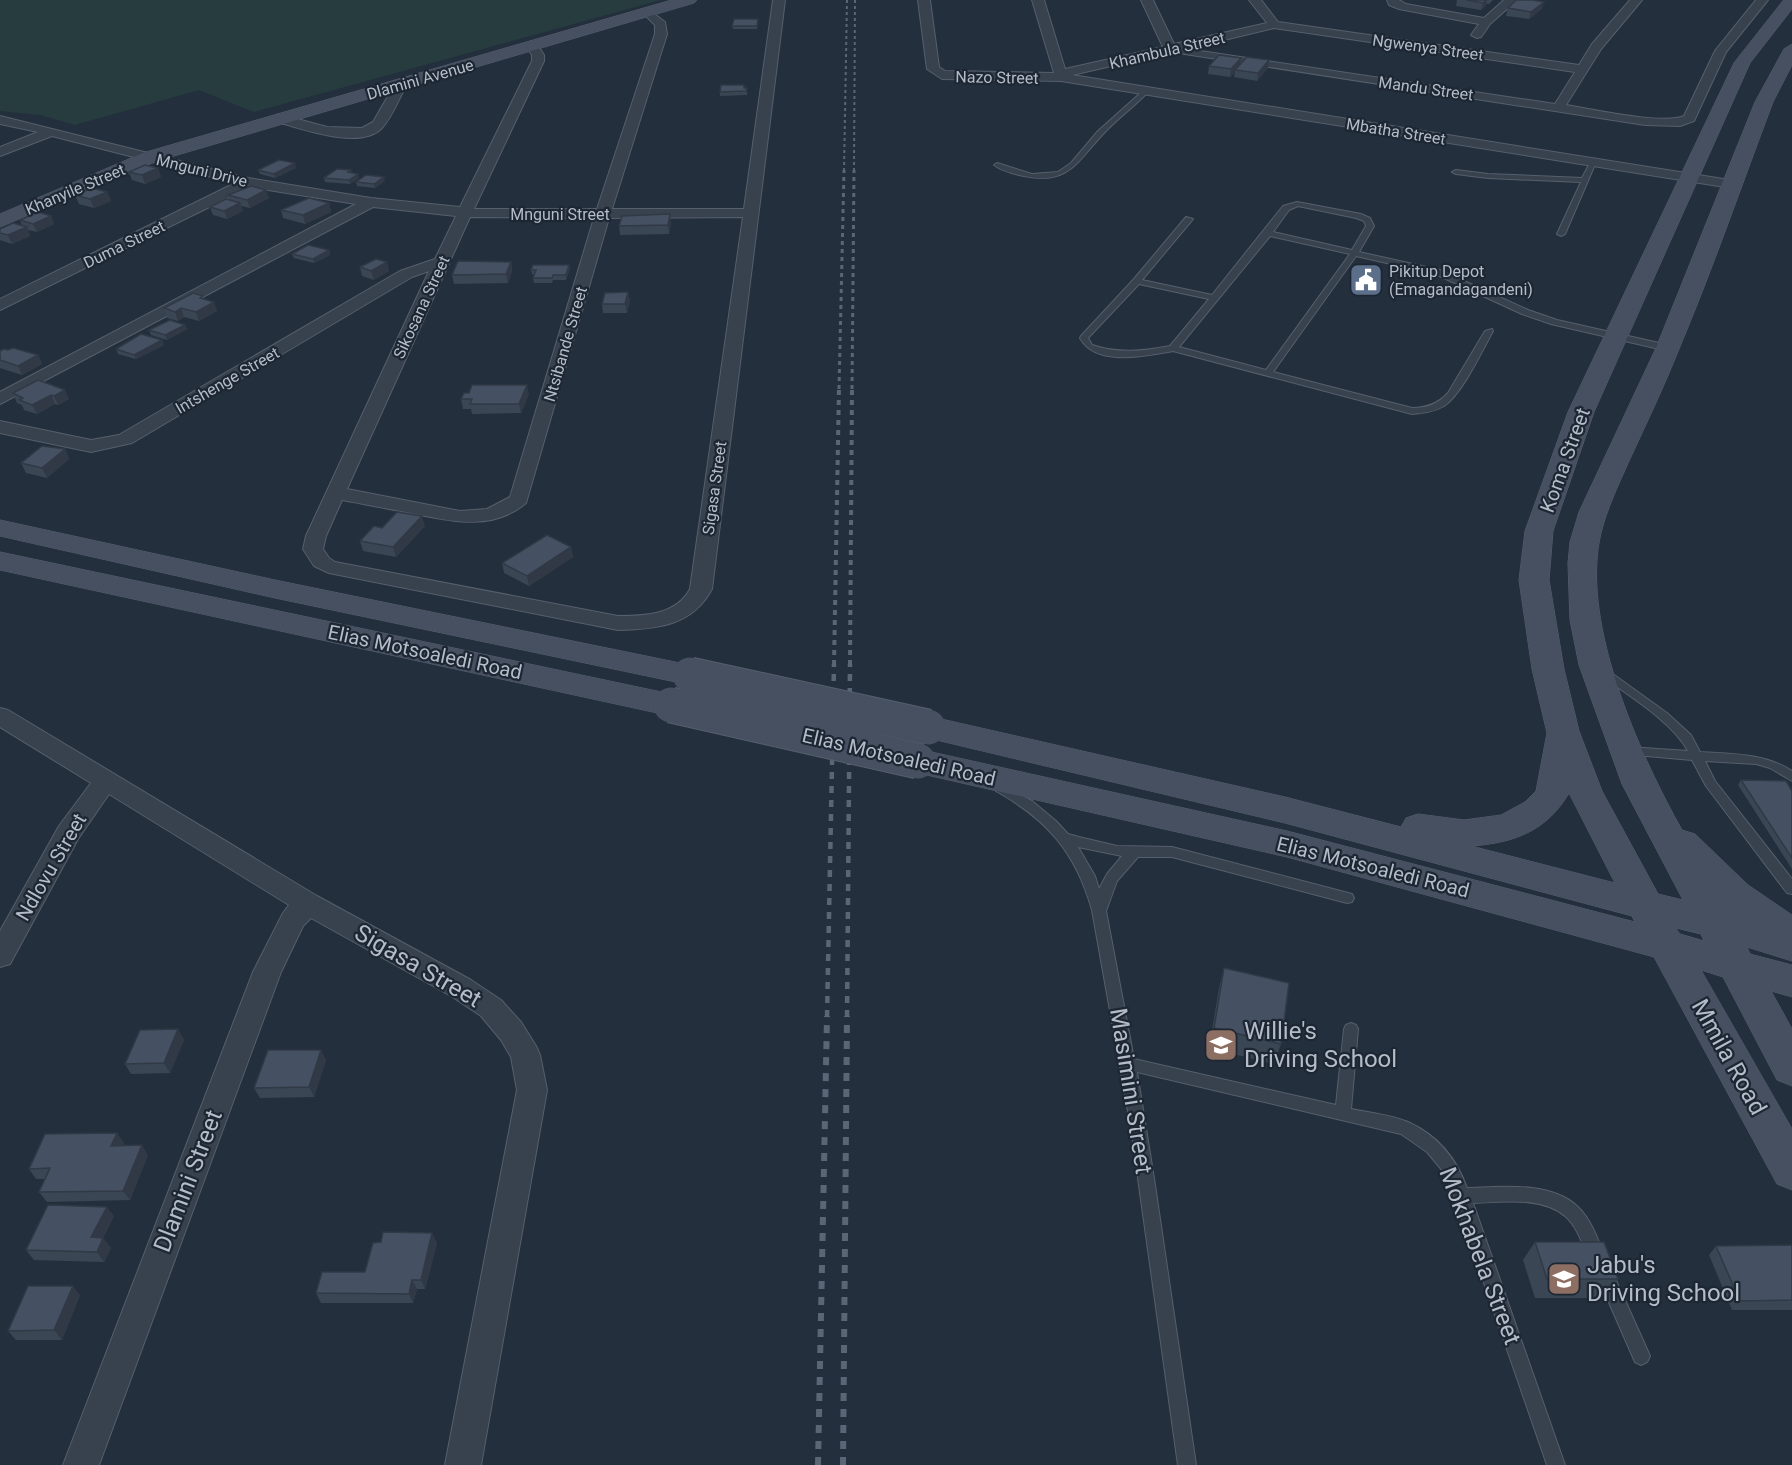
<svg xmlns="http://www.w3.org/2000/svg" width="1792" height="1465" viewBox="0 0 1792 1465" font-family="Roboto,sans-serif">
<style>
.green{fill:#263c3f}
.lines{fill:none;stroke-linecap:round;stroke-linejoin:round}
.lane-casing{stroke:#565f6c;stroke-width:2}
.street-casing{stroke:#565f6c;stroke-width:2}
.secondary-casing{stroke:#565f6c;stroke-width:1}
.lane{fill:#38414e;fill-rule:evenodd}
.street{fill:#38414e;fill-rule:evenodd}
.secondary{fill:#465061;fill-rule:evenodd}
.rail-far4{stroke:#5a6575;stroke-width:2;stroke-dasharray:3 3;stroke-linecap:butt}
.rail-far3{stroke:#5a6575;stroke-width:3;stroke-dasharray:4 4;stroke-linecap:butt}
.rail-far2{stroke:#5a6575;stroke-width:4;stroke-dasharray:5 5;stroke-linecap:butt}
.rail-far1{stroke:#5a6575;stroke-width:4.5;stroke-dasharray:7 7;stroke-linecap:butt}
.rail{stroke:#5a6575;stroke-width:6;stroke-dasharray:8 8;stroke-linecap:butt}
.secondary-bridge-casing{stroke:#565f6c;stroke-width:37;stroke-linecap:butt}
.secondary-bridge{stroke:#465061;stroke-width:35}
.wall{fill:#3b4654}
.shaded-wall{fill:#303945}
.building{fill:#455162;stroke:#303945;stroke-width:1.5}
.labels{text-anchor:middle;stroke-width:4.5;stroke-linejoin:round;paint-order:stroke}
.far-street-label{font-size:16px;fill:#b4bcc9;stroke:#1d2633}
.far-poi-label{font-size:16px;fill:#b4bcc9;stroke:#1d2633;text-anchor:start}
.street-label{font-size:20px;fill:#b4bcc9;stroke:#1d2633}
.near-street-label{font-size:24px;fill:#b4bcc9;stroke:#1d2633}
.near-poi-label{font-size:24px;fill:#b4bcc9;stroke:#1d2633;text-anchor:start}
</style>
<rect width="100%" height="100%" fill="#242f3e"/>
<polygon class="green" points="0,0 661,0 254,112 199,90 75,125 40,115 0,111"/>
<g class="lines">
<g class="lane-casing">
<g id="lane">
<path d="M1144,90L1149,91C1135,106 1118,118 1104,133C1078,160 1069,186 1024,176C1014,174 1002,171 994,165L997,163L1032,174L1058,172L1071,163L1098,131Z"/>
<polygon points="1591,161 1596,162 1565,234 1561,236 1557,234 1581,182 1488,178 1456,174 1452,172 1456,170 1488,174 1582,178"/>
<path d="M1297,202L1361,214L1370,218L1374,226L1359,252L1440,270L1528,310L1557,320L1668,345L1672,348L1668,351L1551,324L1522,314L1435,274L1356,256L1273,372L1412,408C1427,408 1438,404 1448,393L1485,331L1492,329L1493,331C1482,351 1462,394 1444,406C1434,412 1423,413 1412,414L1173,351C1145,356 1096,367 1080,338L1081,336L1134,279L1186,217L1193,219L1142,280L1212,295L1283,206ZM1298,206L1356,218L1364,221L1366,226L1352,250L1273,232L1289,210ZM1270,236L1350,254L1266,370L1179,347ZM1139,284L1209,299L1170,346C1143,351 1119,354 1092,345L1088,338Z"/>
<path d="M1603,667L1667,713L1691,735L1700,752C1732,754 1764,753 1792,771V781L1770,768L1756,764L1705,761L1715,781L1792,879V894L1787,893L1706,786L1692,760L1624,754L1622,751L1624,748L1628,747L1688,751C1672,721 1626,694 1599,674L1597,671Z"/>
<path d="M1000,784L1032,801L1056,821L1068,834L1079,837L1117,846L1172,847L1352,894L1354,898L1352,902L1347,903L1172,857H1138L1117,881L1106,911L1134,1059L1336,1105L1344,1029L1346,1025L1351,1023L1356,1025L1358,1029L1351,1109C1370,1113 1393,1115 1410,1123C1438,1136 1457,1160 1467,1188C1501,1187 1550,1181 1577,1206C1591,1219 1598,1239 1604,1256L1602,1262L1596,1264L1590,1262C1583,1246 1578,1227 1565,1216C1542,1196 1500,1202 1473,1203L1565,1465H1547L1447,1176L1427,1152L1401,1134L1137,1072L1155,1185L1196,1465H1178L1131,1128L1092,910C1076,853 1048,820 996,791L994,788ZM1078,847L1122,856L1107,874L1099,889L1095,876Z"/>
<polygon points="1605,1267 1611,1269 1650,1356 1647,1362 1641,1365 1635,1362 1597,1275 1599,1269"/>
</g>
</g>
<g class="street-casing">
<g id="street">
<path d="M773,0H785L712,589C692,626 657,629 618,630L329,573L314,566L303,549L306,536L429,271L412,277L132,443L91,452L0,433V421L91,440L119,435L400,271L435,259L456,216L373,207L0,404V392L356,204L250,187L0,310V299L235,183L52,136L0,156V147L38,132L0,124V116L248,178L371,198L460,207L532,61V55L526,46L532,42L536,43L544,55V61L474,209H597L655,34V25L643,13L649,10L665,22L667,34L612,209H744ZM470,217L594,218L510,497L487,509L460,511L347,489ZM743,217L690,589C676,615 645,616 618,616L335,562L329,558L323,549L326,536L342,500C365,504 388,509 411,513C450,521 492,532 526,503L609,218Z"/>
<path d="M918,0H930L939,67L945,71L1054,73L1032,0H1044L1065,69L1163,47L1141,0H1153L1174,44L1267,23L1249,0H1261L1278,22L1579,65L1592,44L1630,0H1642L1601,49L1566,105C1592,109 1662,125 1684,116L1715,51L1756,0H1768L1726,52L1694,121L1680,126L1645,125L1172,52L1072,75L1736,181L1738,184L1731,188L1061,81L942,79L927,69ZM1274,28L1575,72L1555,104L1187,49Z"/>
<polygon points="1387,0 1399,0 1406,4 1484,18 1504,0 1517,0 1490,24 1481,37 1477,38 1471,35 1479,24 1399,9 1389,5"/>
<path d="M401,80L407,84C399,98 393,116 382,128C360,151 300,128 274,121L272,118L279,114L327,127L362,128L373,122L395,84Z"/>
<polygon points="0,708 8,710 317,896 471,980 501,1000 521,1022 536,1046 540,1055 547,1090 481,1465 445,1465 517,1090 511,1057 501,1040 481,1016 451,996 311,918 303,926 281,972 99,1465 63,1465 253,972 283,913 289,905 109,794 78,839 10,964 0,967 0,931 59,826 91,783 0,727"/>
</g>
</g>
<g class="secondary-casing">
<g id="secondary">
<polygon points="672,0 697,0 694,3 157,161 0,227 0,214 143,153"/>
<path d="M1784,0H1792V9L1750,63L1594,412L1553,531L1549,580L1564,669L1579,731L1602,791L1658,894L1683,900L1622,784L1579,665L1570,620L1568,563L1570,542L1579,512L1656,348L1755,102L1784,49L1792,44V65L1773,102C1742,184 1713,268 1679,349C1664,387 1646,424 1629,461C1615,493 1599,524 1597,560C1591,644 1641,757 1682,830L1695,834L1748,885L1792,915V961L1747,947L1750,954L1792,965V997L1771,991L1792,1029V1086L1777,1080L1723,977L1701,970L1792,1129V1190L1777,1184L1654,957L1287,857L918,773L906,769L901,761L906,753L918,749L1287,831L1635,922L1632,916L1285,823L928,738L916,735L912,727L916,719L928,716L1285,797L1401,827L1406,818L1418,814L1464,820L1501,815L1525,802L1536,791L1547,733L1532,669L1519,580L1525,531L1568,412L1734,63ZM1569,793L1615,883L1471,846C1514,843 1547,831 1569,793ZM1676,928L1701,934L1704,941L1680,934Z"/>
<polygon points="0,520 275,580 690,665 701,668 706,675 701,682 690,685 275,598 0,536"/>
<polygon points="0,552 671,694 682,697 687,705 682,713 671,716 0,570"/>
</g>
</g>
<use href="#lane" class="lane"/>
<use href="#street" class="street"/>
<use href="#secondary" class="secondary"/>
<g class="rail-far4">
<polyline points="844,171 847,0"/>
<polyline points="854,171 855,0"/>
</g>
<g class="rail-far3">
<polyline points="839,389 844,170"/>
<polyline points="852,389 854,170"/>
</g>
<g class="rail-far2">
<polyline points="834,665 839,387"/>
<polyline points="850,665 852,387"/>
</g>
<g class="rail-far1">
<polyline points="827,1017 834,664"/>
<polyline points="847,1017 850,664"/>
</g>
<g class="rail">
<polyline points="818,1465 827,1016"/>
<polyline points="843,1465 847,1016"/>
</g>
<g class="secondary-bridge-casing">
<g id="secondary-bridge">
<polyline points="690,675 928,727"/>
<polyline points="671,705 918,761"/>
</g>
</g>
<use href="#secondary-bridge" class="secondary-bridge"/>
</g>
<g class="wall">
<polygon points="1457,0 1493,0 1489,4 1486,4 1486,6 1481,10 1456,6"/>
<polygon points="1508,8 1542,9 1529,19 1506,16"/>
<polygon points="758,23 757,29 733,29 732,26"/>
<polygon points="1241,58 1240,64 1269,60 1268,68 1257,81 1234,77 1235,72 1230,77 1208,74 1209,66"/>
<polygon points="744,88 747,88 747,95 720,96 720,92"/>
<polygon points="158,168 161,177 145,184 132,180 129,172"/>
<polygon points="296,168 275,178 260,174 258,170"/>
<polygon points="351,170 351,173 358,174 359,178 350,184 325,182 324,178"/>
<polygon points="385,181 375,188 357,186 356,182"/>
<polygon points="266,190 269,198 250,208 241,206 243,211 227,219 213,215 210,207 229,200 228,195"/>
<polygon points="107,192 111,201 94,208 79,204 75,195"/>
<polygon points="329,203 331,212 305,224 283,218 281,210"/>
<polygon points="51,216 54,224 37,232 28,230 30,236 12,244 0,240 0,229 22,226 20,220"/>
<polygon points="671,222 669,234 620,235 619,226"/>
<polygon points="329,250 330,255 314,263 294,258 292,254"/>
<polygon points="387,262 389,271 374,280 362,276 360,267"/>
<polygon points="511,262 512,271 508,283 454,284 452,275"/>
<polygon points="569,265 570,269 566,280 553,280 552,283 534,283 533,278 534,275 532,274 531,270"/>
<polygon points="628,292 630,302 627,313 603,313 602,304"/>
<polygon points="205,300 217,311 199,321 184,317 178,321 167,318 164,308"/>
<polygon points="185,325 187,329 167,340 151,335 149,330"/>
<polygon points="162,340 164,345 136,359 118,354 116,349"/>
<polygon points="8,350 38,355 42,364 22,375 0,368 0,351"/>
<polygon points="38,380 69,399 58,405 55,404 37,414 24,410 22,405 17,403 13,393"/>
<polygon points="529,394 521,413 472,414 471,409 463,409 461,399"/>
<polygon points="65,449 69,459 47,478 26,473 21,463"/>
<polygon points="425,526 396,557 363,551 360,541 382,528"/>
<polygon points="571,547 573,557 529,586 504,573 502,563"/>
<polygon points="1741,780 1792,791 1792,869 1738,785"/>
<polygon points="1224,968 1281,1044 1274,1064 1209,1048 1219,988"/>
<polygon points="178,1029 184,1040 170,1073 131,1074 125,1064"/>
<polygon points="326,1060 314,1097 260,1098 254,1088"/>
<polygon points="117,1133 124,1143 123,1146 148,1155 130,1200 47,1202 39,1192 45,1179 36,1179 29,1169"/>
<polygon points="114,1216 103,1238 111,1248 104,1262 34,1260 26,1250"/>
<polygon points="1535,1242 1618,1279 1605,1298 1535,1298 1523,1260"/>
<polygon points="437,1243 425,1289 417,1289 413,1303 321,1303 316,1293 365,1272"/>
<polygon points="1792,1245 1792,1310 1732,1310 1709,1255 1716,1246"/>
<polygon points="80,1295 62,1340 16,1340 8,1331"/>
</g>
<g class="shaded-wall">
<polygon points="1486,0 1487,0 1486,6 1481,10 1483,3"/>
<polygon points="1544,2 1542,9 1529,19 1531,12"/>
<polygon points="1241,58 1240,66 1235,70 1235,72 1230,77 1231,69"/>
<polygon points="1269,60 1268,68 1257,81 1258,73"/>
<polygon points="295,163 296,168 275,178 274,174"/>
<polygon points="158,168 161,177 145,184 142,175"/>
<polygon points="358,174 359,178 350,184 349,180"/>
<polygon points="384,177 385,181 375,188 374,184"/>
<polygon points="266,190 269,198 250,208 247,200"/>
<polygon points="107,192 111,201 94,208 90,199"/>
<polygon points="240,203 243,211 227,219 224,211"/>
<polygon points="329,203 331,212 305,224 303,215"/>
<polygon points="670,214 671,222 669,234 668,225"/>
<polygon points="51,216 54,224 37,232 33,224"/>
<polygon points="27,227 30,236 12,244 8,235"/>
<polygon points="329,250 330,255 314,263 313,259"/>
<polygon points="387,262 389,271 374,280 371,271"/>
<polygon points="511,262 512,271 508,283 506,274"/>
<polygon points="569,265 570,269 566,280 566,275"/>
<polygon points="628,292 630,302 627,313 625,304"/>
<polygon points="214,302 217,311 199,321 196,312"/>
<polygon points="181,308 184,317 178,321 175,312"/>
<polygon points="185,325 187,329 167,340 165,335"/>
<polygon points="162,340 164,345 136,359 134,355"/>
<polygon points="38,355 42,364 22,375 18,366"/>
<polygon points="527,385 529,394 521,413 519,404"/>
<polygon points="65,390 69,399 58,405 54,396"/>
<polygon points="51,395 55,404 37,414 32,405"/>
<polygon points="65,449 69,459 47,478 42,468"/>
<polygon points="422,516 425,526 396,557 393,547"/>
<polygon points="571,547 573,557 529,586 527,576"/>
<polygon points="178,1029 184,1040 170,1073 164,1063"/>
<polygon points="321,1050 326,1060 314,1097 309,1087"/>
<polygon points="117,1133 124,1143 118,1156 111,1146"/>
<polygon points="142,1145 148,1155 130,1200 123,1191"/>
<polygon points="107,1207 114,1216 99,1247 91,1237"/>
<polygon points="432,1233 437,1243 425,1289 421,1280"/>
<polygon points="103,1238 111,1248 104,1262 97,1252"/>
<polygon points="412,1280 417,1289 413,1303 409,1294"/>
<polygon points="73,1286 80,1295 62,1340 54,1330"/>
</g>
<g class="building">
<polygon points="1467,0 1486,0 1483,3"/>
<polygon points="1516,0 1532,0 1544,2 1531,12 1508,8"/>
<polygon points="734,19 758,19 757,26 732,26"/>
<polygon points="1219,55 1241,58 1231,69 1209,66"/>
<polygon points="1247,57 1269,60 1258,73 1235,70"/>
<polygon points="721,85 744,85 744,88 747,88 746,91 720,92"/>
<polygon points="279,160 295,163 274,174 258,170"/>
<polygon points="145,165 158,168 142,175 129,172"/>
<polygon points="337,169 351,170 348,172 358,174 349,180 324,178"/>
<polygon points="366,175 384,177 374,184 356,182"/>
<polygon points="251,186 266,190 247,200 228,195"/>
<polygon points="92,188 107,192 90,199 75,195"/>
<polygon points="309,198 329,203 303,215 281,210"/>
<polygon points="226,199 240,203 224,211 210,207"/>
<polygon points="38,212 51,216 33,224 20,220"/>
<polygon points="670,214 668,225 619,226 622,216"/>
<polygon points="13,223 27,227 8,235 0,233 0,229"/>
<polygon points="308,245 329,250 313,259 292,254"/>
<polygon points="376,259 387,262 371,271 360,267"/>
<polygon points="458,261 511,262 506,274 452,275"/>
<polygon points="533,265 569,265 566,275 553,275 552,278 533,278 536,270 531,270"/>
<polygon points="628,292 625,304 602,304 605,293"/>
<polygon points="193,293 203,296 200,298 214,302 196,312 181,308 175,312 164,308"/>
<polygon points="170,320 185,325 165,335 149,330"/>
<polygon points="141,334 162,340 134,355 116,349"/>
<polygon points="13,348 38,355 18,366 0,360 0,351 4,349 8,350"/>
<polygon points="38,380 65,390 54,396 51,395 32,405 19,400 23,398 13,393"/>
<polygon points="472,385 527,385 519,404 470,404 472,399 461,399 464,393 469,393"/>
<polygon points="42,446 65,449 42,468 21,463"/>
<polygon points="397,512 422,516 393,547 360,541 374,526 382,528"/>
<polygon points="547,535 571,547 527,576 502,563"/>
<polygon points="1741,780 1786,781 1792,791 1792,858"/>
<polygon points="1224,968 1289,983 1281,1044 1214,1028"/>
<polygon points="178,1029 164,1063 125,1064 140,1030"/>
<polygon points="268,1050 321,1050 309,1087 254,1088"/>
<polygon points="117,1133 111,1146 142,1145 123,1191 39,1192 50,1168 29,1169 45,1134"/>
<polygon points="48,1205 107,1207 91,1237 103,1238 97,1252 26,1250"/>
<polygon points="383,1232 432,1233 421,1280 412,1280 409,1294 316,1293 322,1272 365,1272 373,1243 381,1242"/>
<polygon points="1535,1242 1604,1242 1618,1279 1547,1279"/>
<polygon points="1792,1245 1792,1300 1740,1301 1716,1246"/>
<polygon points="28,1286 73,1286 54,1330 8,1331"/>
</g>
<defs>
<g id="civic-square" transform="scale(1.725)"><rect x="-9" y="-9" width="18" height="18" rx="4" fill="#5c6f8a" stroke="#1d2633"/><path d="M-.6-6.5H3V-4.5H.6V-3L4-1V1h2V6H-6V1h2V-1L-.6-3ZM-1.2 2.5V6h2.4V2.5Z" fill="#fff"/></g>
<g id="school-square" transform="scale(1.725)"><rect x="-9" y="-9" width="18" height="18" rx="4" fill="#8d6e63" stroke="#1d2633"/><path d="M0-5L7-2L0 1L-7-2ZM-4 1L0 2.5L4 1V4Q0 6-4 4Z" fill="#fff"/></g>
</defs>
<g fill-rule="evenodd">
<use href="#civic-square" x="1366" y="280"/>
<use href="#school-square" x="1221" y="1045"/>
<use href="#school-square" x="1564" y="1279"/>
</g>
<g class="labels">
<g class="far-street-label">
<text transform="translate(1428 47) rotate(8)" y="6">Ngwenya Street</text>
<text transform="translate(1167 50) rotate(-13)" y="6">Khambula Street</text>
<text transform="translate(997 77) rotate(1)" y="6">Nazo Street</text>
<text transform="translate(420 79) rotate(-16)" y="6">Dlamini Avenue</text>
<text transform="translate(1426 88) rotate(8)" y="6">Mandu Street</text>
<text transform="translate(1396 131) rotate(9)" y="6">Mbatha Street</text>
<text transform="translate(202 170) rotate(14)" y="6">Mnguni Drive</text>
<text transform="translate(75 189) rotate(-23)" y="6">Khanyile Street</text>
<text x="560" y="220">Mnguni Street</text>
<text transform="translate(124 244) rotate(-26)" y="6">Duma Street</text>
<text transform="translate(421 307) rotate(-65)" y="6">Sikosana Street</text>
<text transform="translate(565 344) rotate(-74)" y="6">Ntsibande Street</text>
<text transform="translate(227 380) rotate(-30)" y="6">Intshenge Street</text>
<text transform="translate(714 488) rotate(-82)" y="6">Sigasa Street</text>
</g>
<g class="far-poi-label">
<text x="1389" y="277">Pikitup Depot<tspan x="1389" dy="18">(Emagandagandeni)</tspan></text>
</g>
<g class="street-label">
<text transform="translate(1565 460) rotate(-70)" y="7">Koma Street</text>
<text transform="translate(425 652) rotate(12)" y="7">Elias Motsoaledi Road</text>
<text transform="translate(899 757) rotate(13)" y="7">Elias Motsoaledi Road</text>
<text transform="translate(51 867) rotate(-60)" y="7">Ndlovu Street</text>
<text transform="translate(1373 867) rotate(14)" y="7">Elias Motsoaledi Road</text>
</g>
<g class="near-street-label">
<text transform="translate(418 966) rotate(30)" y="8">Sigasa Street</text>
<text transform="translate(1729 1057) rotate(61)" y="8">Mmila Road</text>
<text transform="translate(1131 1091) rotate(81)" y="8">Masimini Street</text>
<text transform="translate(188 1181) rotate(-69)" y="8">Dlamini Street</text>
<text transform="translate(1480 1256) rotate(69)" y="8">Mokhabela Street</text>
</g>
<g class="near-poi-label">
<text x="1244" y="1039">Willie's<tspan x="1244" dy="28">Driving School</tspan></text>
<text x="1587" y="1273">Jabu's<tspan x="1587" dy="28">Driving School</tspan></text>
</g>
</g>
</svg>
